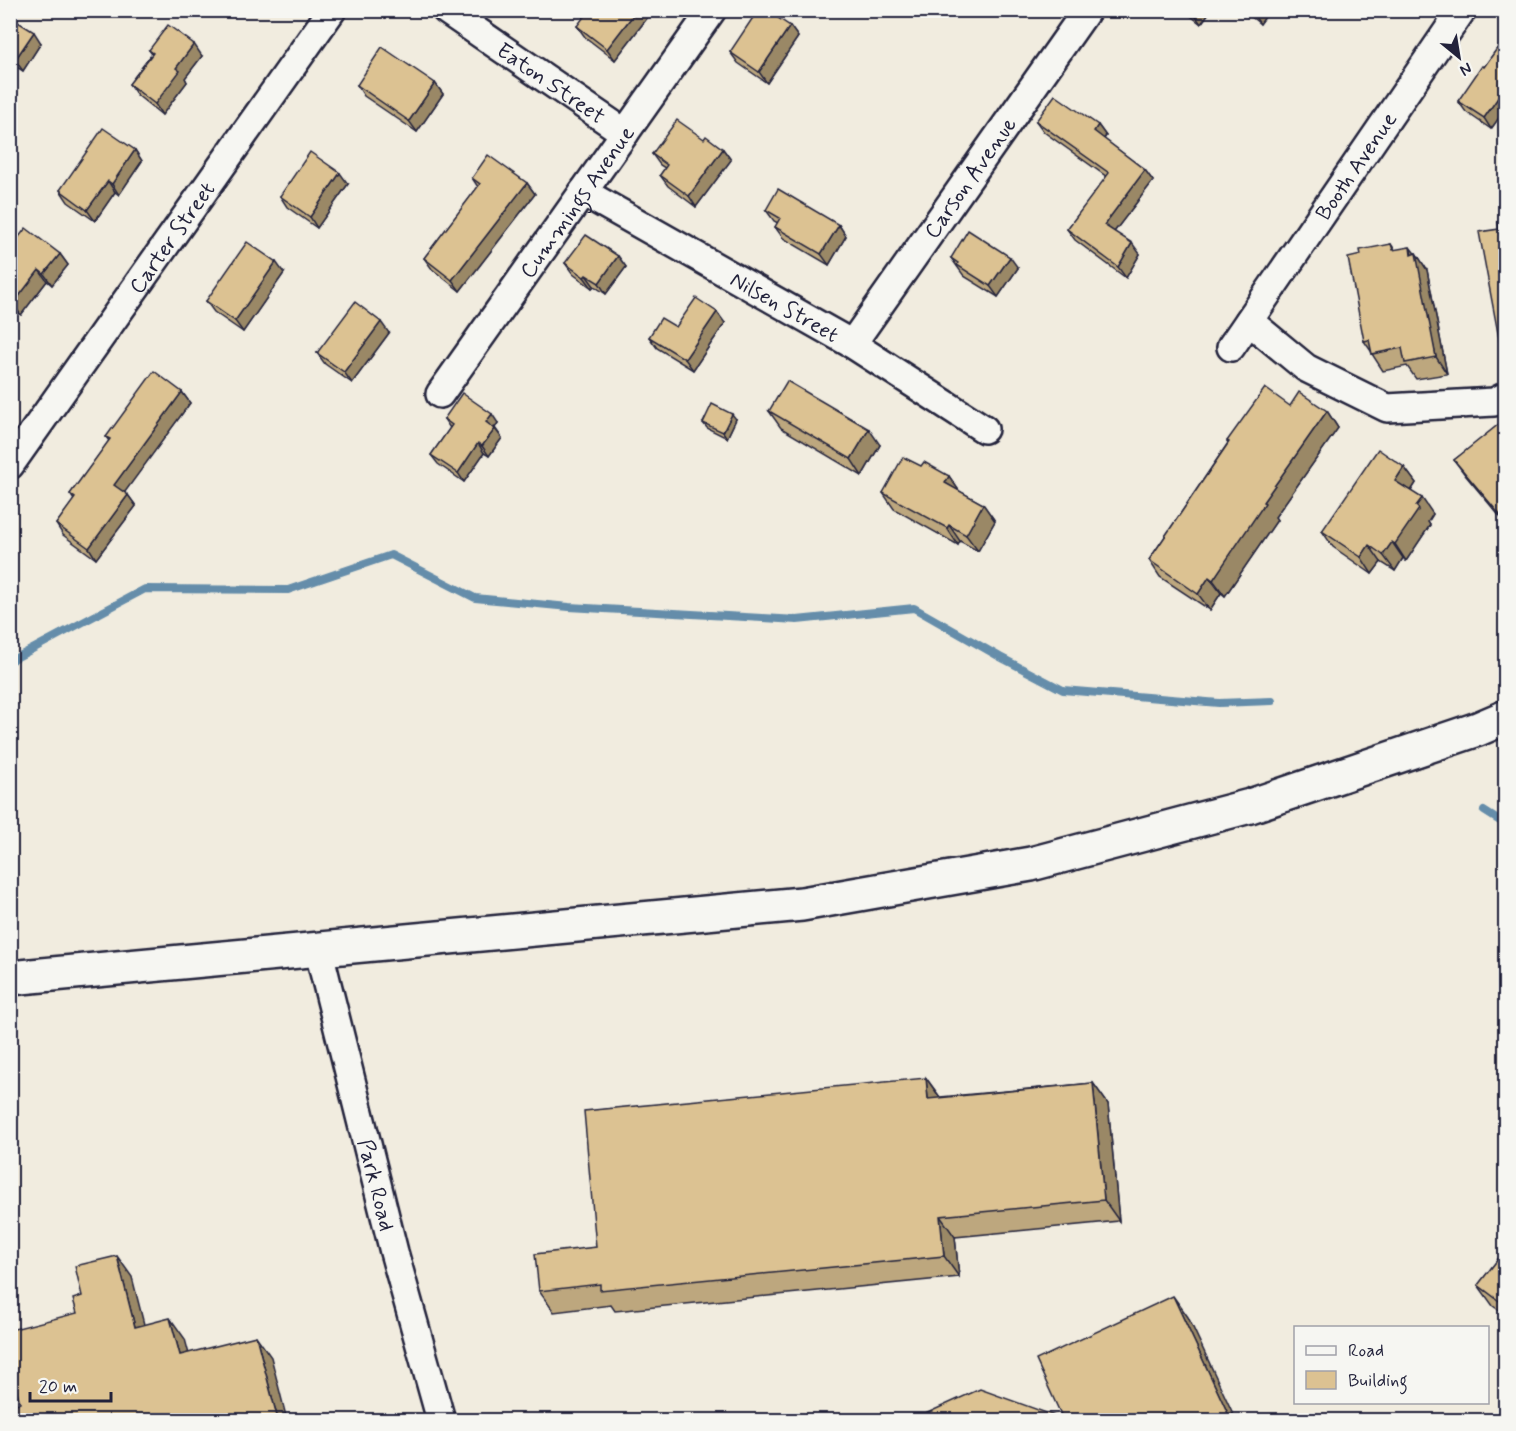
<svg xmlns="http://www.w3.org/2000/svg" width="1516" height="1431" viewBox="0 0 1516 1431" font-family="Mynerve,sans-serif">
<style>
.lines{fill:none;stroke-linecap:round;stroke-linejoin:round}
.stream{stroke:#658daa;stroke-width:8}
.minor-casing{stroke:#22223b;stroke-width:32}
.secondary-casing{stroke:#22223b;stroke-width:38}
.minor{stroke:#f6f6f2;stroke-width:27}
.secondary{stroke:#f6f6f2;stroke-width:33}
.wall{fill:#bda77e;stroke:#22223b;stroke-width:1.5}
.shaded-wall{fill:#9a8866;stroke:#22223b;stroke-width:1.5}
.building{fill:#dcc292;stroke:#22223b;stroke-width:1.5}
.labels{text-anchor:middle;stroke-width:4.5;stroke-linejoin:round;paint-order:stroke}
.street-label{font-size:22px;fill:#22223b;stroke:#f6f6f2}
</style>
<rect width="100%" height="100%" fill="#f1ecdf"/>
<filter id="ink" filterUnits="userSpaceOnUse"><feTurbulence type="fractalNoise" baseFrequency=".0167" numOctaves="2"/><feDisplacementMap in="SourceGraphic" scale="12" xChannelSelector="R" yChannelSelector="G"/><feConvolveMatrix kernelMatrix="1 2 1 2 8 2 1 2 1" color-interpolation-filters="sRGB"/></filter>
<g filter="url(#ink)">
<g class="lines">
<g class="stream">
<polyline points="10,661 145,589 288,590 391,555 475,598 569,607 797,620 914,608 1000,657 1063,690 1219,703 1272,701"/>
<polyline points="1484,811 1506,825"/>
</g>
<g class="minor-casing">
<g id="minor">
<path id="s1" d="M446,10L625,133"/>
<path id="s2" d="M583,192L852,344L984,429"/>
<polyline points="1249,321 1306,368 1387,408 1494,402 1506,396"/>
<path id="s3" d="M852,344L1087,10"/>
<path id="s4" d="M1231,347L1462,10"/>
<path id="s5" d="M440,394L712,10"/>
<path id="s6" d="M10,465L332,10"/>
<path id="s7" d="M318,948L394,1252L441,1420"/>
</g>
</g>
<g class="secondary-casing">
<polyline id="secondary" points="10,978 802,904 1031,864 1250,806 1478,729 1506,717"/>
</g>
<use href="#minor" class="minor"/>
<use href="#secondary" class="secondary"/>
</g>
<g class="wall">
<polygon points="1183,10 1211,10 1201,24"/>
<polygon points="1243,10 1270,10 1260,24"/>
<polygon points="10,17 41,43 23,71 10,63"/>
<polygon points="648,17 615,60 585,37 577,26"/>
<polygon points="790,26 798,37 767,83 738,63 730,52"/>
<polygon points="1506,36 1506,108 1491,129 1466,112 1458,101 1484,67"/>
<polygon points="149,50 202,56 185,78 187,82 162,115 137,95 129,84 152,54"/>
<polygon points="435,83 443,94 417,132 364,96 357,85"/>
<polygon points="1036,121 1098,125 1106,136 1104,139 1145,170 1153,181 1114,232 1140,254 1126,278 1075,240 1067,229 1107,177 1044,132"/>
<polygon points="704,139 723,149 731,160 696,207 668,186 660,175 665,168 660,165 652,154"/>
<polygon points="135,150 142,161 119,195 115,192 95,221 68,202 60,190"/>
<polygon points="472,178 527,183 535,194 460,291 432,269 424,258 478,187"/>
<polygon points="348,184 317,228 287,207 280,196"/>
<polygon points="766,210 839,225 846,236 829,265 783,238 775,227 778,223 774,221"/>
<polygon points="1506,221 1506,352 1500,344 1499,229"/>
<polygon points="1391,244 1395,250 1416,253 1427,270 1447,374 1416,379 1407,366 1383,371 1372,354 1371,351 1364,341 1361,255"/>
<polygon points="10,248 60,254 68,265 52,285 47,281 21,315 10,307"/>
<polygon points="618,256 626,267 606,294 594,286 592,288 573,274 565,263"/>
<polygon points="951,258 1018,268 998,297 964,276"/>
<polygon points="284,273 243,332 214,312 206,301"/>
<polygon points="725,323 693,370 657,348 649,337 676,327"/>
<polygon points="389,333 352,383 325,364 317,353"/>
<polygon points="182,392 190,403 124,492 128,495 136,506 96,559 63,535 56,524 74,500 70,494 109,441 106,437"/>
<polygon points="1290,406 1327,411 1338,428 1275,517 1277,520 1225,596 1221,593 1210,610 1160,577 1149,560 1228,443 1227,441"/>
<polygon points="769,411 880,445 862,476 781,428"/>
<polygon points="444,419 498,423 495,428 502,438 489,456 484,453 464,482 438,464 431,455 450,428"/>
<polygon points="736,419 727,438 707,428 703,423"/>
<polygon points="1506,421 1506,524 1466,476 1454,460"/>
<polygon points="921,466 949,476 959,491 983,504 995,521 978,551 960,541 958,545 894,509 883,493"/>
<polygon points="1404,467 1416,483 1411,491 1433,514 1428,522 1430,525 1406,561 1403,558 1395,571 1381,562 1372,574 1333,547 1322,531"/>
<polygon points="926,1078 940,1097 1093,1083 1108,1104 1119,1221 955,1237 959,1277 615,1311 611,1305 554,1312 539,1291 596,1247"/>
<polygon points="1506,1249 1506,1315 1493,1306 1478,1285"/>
</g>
<g class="shaded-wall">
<polygon points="637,10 643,10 648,17 615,60 607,49"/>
<polygon points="1197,10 1211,10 1201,24 1194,14"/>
<polygon points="1256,10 1270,10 1260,24 1253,14"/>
<polygon points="790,26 798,37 767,83 759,72"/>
<polygon points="34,32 41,43 23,71 15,60"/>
<polygon points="194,44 202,56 185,78 187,82 162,115 155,104 176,68"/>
<polygon points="435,83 443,94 417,132 409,121"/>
<polygon points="1506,86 1506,108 1491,129 1484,118"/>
<polygon points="1098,125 1106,136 1101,142 1094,131"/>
<polygon points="723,149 731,160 696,207 689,196"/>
<polygon points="135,150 142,161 119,195 112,184"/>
<polygon points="1145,170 1153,181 1111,236 1104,225"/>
<polygon points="340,173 348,184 317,228 310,217"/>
<polygon points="108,181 115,192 95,221 87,210"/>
<polygon points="527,183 535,194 460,291 452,280"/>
<polygon points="839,225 846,236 829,265 821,254"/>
<polygon points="1132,243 1140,254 1126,278 1118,267"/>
<polygon points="1410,247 1417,256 1416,253 1427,270 1447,374 1436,357"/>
<polygon points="60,254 68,265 52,285 44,274"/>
<polygon points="618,256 626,267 606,294 599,283"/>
<polygon points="1010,257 1018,268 998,297 990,286"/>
<polygon points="276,262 284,273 243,332 235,321"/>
<polygon points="39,270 47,281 21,315 13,304"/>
<polygon points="586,275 594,286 592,288 584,277"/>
<polygon points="717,312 725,323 693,370 685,359"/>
<polygon points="381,322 389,333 352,383 344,372"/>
<polygon points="182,392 190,403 122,496 114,485"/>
<polygon points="1327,411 1338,428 1275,517 1277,520 1225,596 1213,580 1263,502"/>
<polygon points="492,414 498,423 492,431 486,422"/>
<polygon points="732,414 736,419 727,438 723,432"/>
<polygon points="495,429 502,438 489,456 482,446"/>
<polygon points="869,429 880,445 862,476 851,459"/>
<polygon points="478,443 484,453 464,482 458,473"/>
<polygon points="1404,467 1416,483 1407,497 1395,481"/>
<polygon points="949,476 960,492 945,483"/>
<polygon points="128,495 136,506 96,559 89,548"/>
<polygon points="1422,498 1433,514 1428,522 1430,525 1406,561 1395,544 1416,506"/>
<polygon points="983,504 995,521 978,551 966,535"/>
<polygon points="949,525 960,541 958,545 947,528"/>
<polygon points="1392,542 1403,558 1395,571 1383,555"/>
<polygon points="1369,545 1381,562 1372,574 1361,557"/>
<polygon points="1209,577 1221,593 1210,610 1198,594"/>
<polygon points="926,1078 941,1099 928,1099"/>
<polygon points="1093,1083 1108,1104 1119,1221 1104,1200"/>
<polygon points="940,1216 955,1237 959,1277 944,1256"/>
<polygon points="117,1256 132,1277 150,1348 135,1327"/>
<polygon points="1173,1296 1188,1317 1236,1420 1231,1420"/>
<polygon points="170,1318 185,1339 195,1377 180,1355"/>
<polygon points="256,1336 271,1357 287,1420 278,1420"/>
</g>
<g class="building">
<polygon points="589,10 637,10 607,49 577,26"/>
<polygon points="758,10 766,10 790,26 759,72 730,52"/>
<polygon points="10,17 34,32 15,60 10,57"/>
<polygon points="168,25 194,44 176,68 180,71 155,104 129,84 153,53 149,50"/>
<polygon points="1506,36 1506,86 1484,118 1458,101 1482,66 1484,67"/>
<polygon points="382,47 435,83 409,121 357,85"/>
<polygon points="1055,95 1098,125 1094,131 1145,170 1104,225 1132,243 1118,267 1067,229 1109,173 1036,121"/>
<polygon points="677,120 704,139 706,136 723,149 689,196 660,175 667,165 652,154"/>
<polygon points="103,128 135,150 112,184 108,181 87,210 60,190"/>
<polygon points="310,152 340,173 310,217 280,196"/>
<polygon points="488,155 527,183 452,280 424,258 480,184 472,178"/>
<polygon points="778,189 839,225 821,254 775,227 780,218 766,210"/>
<polygon points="1506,221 1506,343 1500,344 1479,232 1499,229 1498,222"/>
<polygon points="26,228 60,254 44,274 39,270 13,304 10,302 10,248"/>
<polygon points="968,230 1010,257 990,286 957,265 958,263 951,258"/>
<polygon points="586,235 618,256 599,283 586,275 584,277 565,263"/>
<polygon points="247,242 276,262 235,321 206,301"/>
<polygon points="1391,244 1393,250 1410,247 1411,255 1416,253 1436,357 1405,363 1402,348 1372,354 1369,340 1364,341 1348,258 1361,255 1360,250"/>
<polygon points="696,298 717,312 685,359 649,337 661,318 676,327"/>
<polygon points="355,302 381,322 344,372 317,353"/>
<polygon points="154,371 182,392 114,485 128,495 89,548 56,524 75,498 70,494 110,439 106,437"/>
<polygon points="787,381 869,429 851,459 769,411"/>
<polygon points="1265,388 1290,406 1299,392 1327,411 1263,502 1265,503 1213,580 1209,577 1198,594 1149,560 1229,442 1227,441"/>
<polygon points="462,393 492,414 486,422 495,429 482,446 478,443 458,473 431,455 452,425 444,419"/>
<polygon points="712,404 732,414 723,432 703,423"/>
<polygon points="1504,420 1506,421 1506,522 1454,460"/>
<polygon points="1378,449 1404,467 1395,481 1422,498 1416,506 1419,509 1395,544 1392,542 1383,555 1369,545 1361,557 1322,531"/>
<polygon points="903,457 921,466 924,462 949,476 945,483 983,504 966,535 949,525 947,528 883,493"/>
<polygon points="926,1078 928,1099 1093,1083 1104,1200 940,1216 944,1256 600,1290 600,1284 539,1291 535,1254 596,1247 584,1111"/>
<polygon points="1506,1249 1506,1306 1478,1285"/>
<polygon points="117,1256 135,1327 170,1318 180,1355 256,1336 278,1420 10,1420 10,1405 20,1403 10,1363 10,1330 77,1313 73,1299 82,1296 75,1266"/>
<polygon points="1173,1296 1231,1420 912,1420 980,1389 1063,1419 1036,1360"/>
</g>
</g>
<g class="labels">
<g class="street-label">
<text dy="8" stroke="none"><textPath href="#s1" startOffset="128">Eaton Street</textPath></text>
<text dy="8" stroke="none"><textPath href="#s4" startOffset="220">Booth Avenue</textPath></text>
<text dy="8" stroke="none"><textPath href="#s3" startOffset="204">Carson Avenue</textPath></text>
<text dy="8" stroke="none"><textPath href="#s5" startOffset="236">Cummings Avenue</textPath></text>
<text dy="8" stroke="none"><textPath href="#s6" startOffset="279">Carter Street</textPath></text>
<text dy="8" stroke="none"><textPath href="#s2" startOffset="232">Nilsen Street</textPath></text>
<text dy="8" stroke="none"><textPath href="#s7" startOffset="244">Park Road</textPath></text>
</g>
</g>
<rect width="1516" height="1431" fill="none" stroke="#f6f6f2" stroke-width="36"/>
<rect x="18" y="18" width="1480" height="1395" fill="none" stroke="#22223b" stroke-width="2" filter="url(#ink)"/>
<rect x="1294" y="1326" width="195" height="78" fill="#f6f6f2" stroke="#a1a1a9" stroke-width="1.5"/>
<rect x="1306" y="1346" width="30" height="9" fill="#f6f6f2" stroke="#a1a1a9" stroke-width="1.5"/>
<text x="1348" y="1356" font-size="18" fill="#22223b">Road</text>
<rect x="1306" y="1371" width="30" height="18" fill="#dcc292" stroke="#a1a1a9" stroke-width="1.5"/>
<text x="1348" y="1386" font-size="18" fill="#22223b">Building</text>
<g transform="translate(1459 57) rotate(150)" stroke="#f6f6f2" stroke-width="4.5" paint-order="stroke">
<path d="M0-4.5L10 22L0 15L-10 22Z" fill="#22223b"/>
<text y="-9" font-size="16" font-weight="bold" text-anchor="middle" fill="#22223b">N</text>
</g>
<path d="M30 1392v9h81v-9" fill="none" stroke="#22223b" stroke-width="3"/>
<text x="39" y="1392" font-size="18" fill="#22223b" stroke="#f6f6f2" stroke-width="4.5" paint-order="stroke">20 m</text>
</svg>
